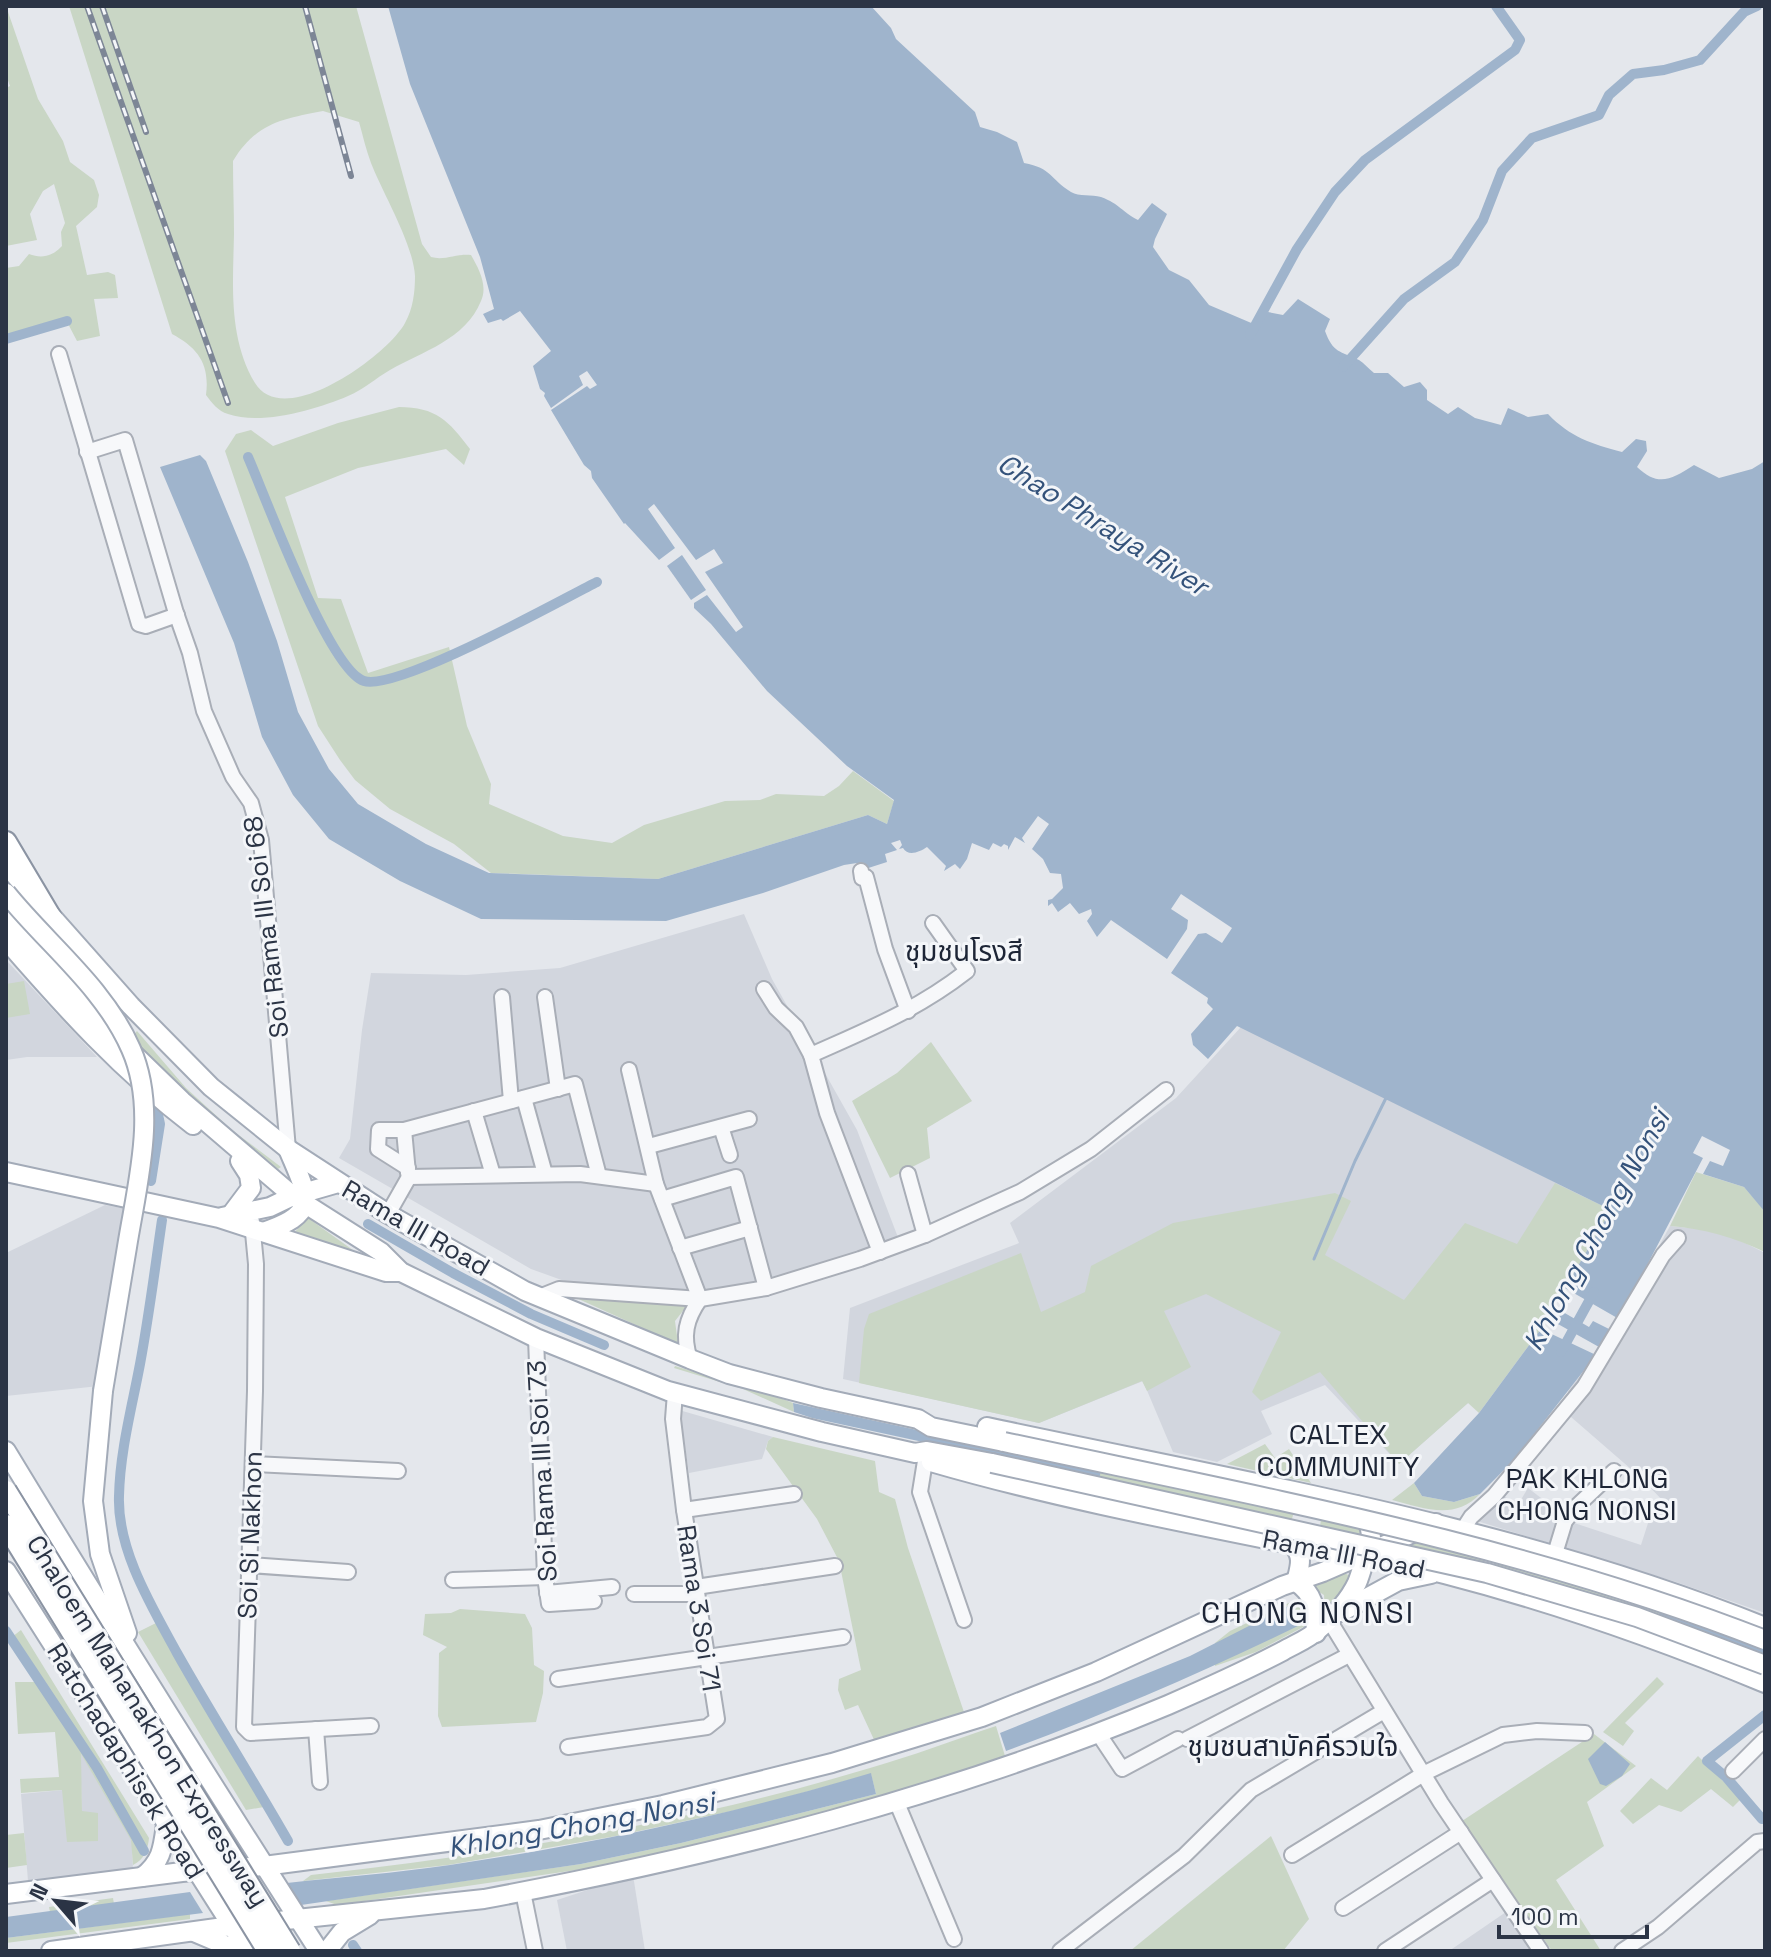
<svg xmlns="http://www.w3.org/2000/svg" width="1771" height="1957" viewBox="0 0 1771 1957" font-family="'Space Grotesk','Noto Sans Thai',sans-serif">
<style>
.built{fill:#d2d6de}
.green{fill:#c9d6c5;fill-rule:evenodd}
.water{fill:#9fb4cc}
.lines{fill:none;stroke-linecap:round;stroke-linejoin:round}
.stream{stroke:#9fb4cc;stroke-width:3}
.canal{stroke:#9fb4cc;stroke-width:10}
.minor-casing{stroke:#a9aeb7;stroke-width:18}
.major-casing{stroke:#a3abb8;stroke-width:22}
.highway-casing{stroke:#8b94a3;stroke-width:24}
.minor{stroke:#f7f8fa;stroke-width:14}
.major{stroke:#fff;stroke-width:18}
.highway{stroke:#fff;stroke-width:20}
.rail-casing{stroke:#7d8696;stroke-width:6}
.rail{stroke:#f4f6f9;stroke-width:3;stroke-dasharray:9;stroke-linecap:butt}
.major-bridge-casing{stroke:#a3abb8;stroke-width:22;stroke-linecap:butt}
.highway-bridge-casing{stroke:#8b94a3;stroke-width:24;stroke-linecap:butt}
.major-bridge{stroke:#fff;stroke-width:18}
.highway-bridge{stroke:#fff;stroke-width:20}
.labels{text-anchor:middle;stroke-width:6;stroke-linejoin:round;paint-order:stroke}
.street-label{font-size:26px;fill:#2b3445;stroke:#f4f6f9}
.water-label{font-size:28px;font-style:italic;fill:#34527a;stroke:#f4f6f9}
.neighbourhood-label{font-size:28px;fill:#1d2536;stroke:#f4f6f9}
.quarter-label{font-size:30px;letter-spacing:2px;fill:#1d2536;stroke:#f4f6f9}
</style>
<rect width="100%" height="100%" fill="#e4e7ec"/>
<g class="built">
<polygon points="744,914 772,979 857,1130 899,1240 777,1280 715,1292 570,1283 531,1269 339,1158 350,1139 362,1030 371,973 466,975 560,968"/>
<polygon points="6,960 97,1057 27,1057 6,1060"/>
<polygon points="1241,1027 1611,1210 1541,1329 1468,1403 1399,1464 1325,1385 1261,1411 1272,1434 1217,1462 1173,1452 1143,1381 1039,1423 843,1379 850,1308 1019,1243 1010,1223 1176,1098"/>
<polygon points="105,1205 127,1209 99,1386 6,1396 6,1253"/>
<polygon points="1670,1226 1701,1229 1733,1237 1765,1253 1765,1613 1676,1582 1477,1521 1501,1495 1513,1501 1522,1498 1528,1488 1562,1514 1562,1519 1641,1545 1649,1520 1668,1506 1639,1476 1571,1417 1568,1391 1596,1356 1619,1319"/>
<polygon points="679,1410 773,1437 768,1441 762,1459 689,1473"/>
<polygon points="80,1752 132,1840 133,1871 28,1881 21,1794 63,1790 82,1812"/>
<polygon points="633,1875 645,1951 567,1951 557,1900"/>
<polygon points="1506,1912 1533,1951 1449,1951"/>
</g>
<g class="green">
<path d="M6,6L38,99L63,141L70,162L94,180L99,195L97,207L76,226L87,275L108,272L115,275L118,298L94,299L100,336L77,341L65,318L6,336V268L19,266L29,254C42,259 53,256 62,246L61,232L65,223L54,184L43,191L30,214L37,240L6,246V88L10,86L6,75Z"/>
<path d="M69,6H356L422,244L431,257C445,261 457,253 471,255C479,269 488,286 481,301C465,340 423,351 390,370C376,378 363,390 348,396C318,409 261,426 228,414C218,411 212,403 206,395C210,364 198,348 172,334ZM323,111L359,122C363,136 366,150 371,163C383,194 413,243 415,276C415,292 413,309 405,323C388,355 284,431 255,383C228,338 233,284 234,234C234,210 233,186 233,161C256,123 282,119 323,111Z"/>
<path d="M399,407C436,407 449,421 470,449L464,465L446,449L358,468L285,497L318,598L341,599L368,673L449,647L467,726L491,784L489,804L563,836L612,843L644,825L725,801L760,800L776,794L824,796L839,786L853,771L894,801L887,824L868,815L658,879L491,873L454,844L390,809L355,780L340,760L318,726L225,451L236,434L251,430L273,446L338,423Z"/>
<polygon points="24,981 30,1014 6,1018 6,984"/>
<path d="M137,1031L186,1088L232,1130L281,1167L278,1169C224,1130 176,1087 129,1040Z"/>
<polygon points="931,1042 972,1101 927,1128 930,1158 890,1178 852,1101 897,1073"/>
<path d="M1696,1172L1744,1187L1764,1210L1765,1252C1733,1237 1705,1229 1670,1226Z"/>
<polygon points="1555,1183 1611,1210 1541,1329 1479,1413 1468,1403 1399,1464 1320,1372 1261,1401 1252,1392 1281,1332 1206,1294 1164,1311 1191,1367 1147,1391 1142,1381 1039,1423 859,1383 864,1329 869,1314 1021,1253 1041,1312 1085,1292 1091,1266 1173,1223 1335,1193 1351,1201 1325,1255 1404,1300 1465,1223 1517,1244"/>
<polygon points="308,1218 357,1253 291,1236"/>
<polygon points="574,1297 680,1304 686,1307 675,1321 678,1344"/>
<polygon points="675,1366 780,1398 793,1403 794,1412 743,1389 674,1368"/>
<polygon points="773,1437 875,1461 879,1492 895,1499 908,1548 965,1715 876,1744 858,1705 845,1710 838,1690 839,1679 861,1670 839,1561 817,1519 766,1449 768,1441"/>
<polygon points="1265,1444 1275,1458 1289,1449 1311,1483 1227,1464"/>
<polygon points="1101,1470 1296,1505 1291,1522 1098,1483"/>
<path d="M1414,1483L1422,1496L1454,1502L1480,1494C1454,1521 1424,1508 1392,1500Z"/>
<polygon points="1322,1511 1373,1521 1366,1532 1353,1540 1319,1535"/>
<polygon points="1431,1535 1486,1556 1484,1564 1401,1550"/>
<polygon points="1496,1559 1661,1608 1658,1617 1492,1570"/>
<polygon points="1341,1571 1350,1576 1351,1583 1325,1609 1324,1595 1313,1588"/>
<polygon points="1297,1599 1304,1599 1311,1610 1307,1625 1256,1652 1215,1666 1215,1643 1230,1631"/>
<polygon points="460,1609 525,1614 532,1628 534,1665 544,1671 543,1693 536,1722 442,1727 438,1716 439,1653 447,1647 423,1635 425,1614 451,1613"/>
<polygon points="158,1622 264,1807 246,1810 138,1632"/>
<path d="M21,1630L149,1838C148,1849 144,1860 133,1865L131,1840L81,1754L82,1811L98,1813V1841L67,1842L62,1790L21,1793L20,1779L59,1777L55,1732L18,1734L15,1682H39L12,1637Z"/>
<polygon points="1657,1677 1664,1684 1625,1723 1634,1731 1623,1746 1603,1732"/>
<path d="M996,1726L1005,1756L989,1763L849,1808L617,1864L337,1905L326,1901L581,1864L681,1843L876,1794L871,1774L755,1806L616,1836L448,1865L303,1881L311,1875C499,1854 688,1823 870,1768C912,1756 954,1740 996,1726Z"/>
<polygon points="1594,1734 1636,1766 1587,1802 1604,1846 1556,1880 1601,1951 1552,1951 1462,1821"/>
<polygon points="1698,1756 1741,1799 1733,1807 1711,1789 1681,1812 1659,1805 1633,1824 1620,1811 1651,1778 1667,1790"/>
<polygon points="24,1833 27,1865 6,1868 6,1835"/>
<polygon points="1271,1836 1309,1919 1283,1951 1130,1951"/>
<polygon points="113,1898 114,1904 50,1912 49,1907"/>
<polygon points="190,1914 190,1919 6,1943 6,1938"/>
</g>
<g class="water">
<path d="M388,6H871L891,28L896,39L975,112L980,127L997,132L1017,142L1024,163C1052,168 1050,179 1071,192C1079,197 1092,194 1101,197C1120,204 1122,212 1138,220L1152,203L1167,214L1155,239L1153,247L1169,270L1189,280L1209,305L1256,325L1268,312L1283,315L1298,299L1330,319L1325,331C1333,353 1340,351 1359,360C1364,363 1369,369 1374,373H1388L1404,387L1420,382L1427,390V400L1448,414L1458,407L1475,418L1501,425L1508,408L1528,417L1548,414C1570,437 1592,444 1622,452L1636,439L1646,441L1647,451L1637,467C1658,487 1671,480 1694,465L1719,478L1752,469L1765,461V1212L1744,1187L1703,1174L1710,1161L1723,1166L1730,1150L1702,1136L1693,1153L1703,1158L1619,1319L1565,1288L1611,1210L1237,1026L1208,1059L1193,1045L1191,1034L1213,1009L1207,1003L1208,998L1171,973L1198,934L1206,933L1222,943L1232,928L1181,894L1171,909L1188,920L1187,929L1167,959L1111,920L1097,937L1087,921L1092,914L1091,909L1079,914L1070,903L1058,912L1052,903L1048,906V900L1052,899L1063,888L1061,874L1050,873L1043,859L1032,849L1049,824L1038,816L1022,838L1025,843L1015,837L1008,850V846L1004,844L1001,847L993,843L989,850L972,843L967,859L960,869L955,864L944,871L946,866L927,847C920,852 908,857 903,848L899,849L902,845L900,840L891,843L897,850L885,854L887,862L859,871L857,863L844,865L763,893L666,921L481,919L400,881L329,839L293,795L262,737L234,643L160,467L200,455L206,461L248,562L277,641L298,712L329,769L358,804L426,844L489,873L658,879L868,815L887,824L894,800L847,766L767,691L711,624L694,608V603L707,595L736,632L743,627L705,572L723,563L714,549L696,560L654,504L648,509L675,548L659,560L625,523L624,524L592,478L591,471L584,465L551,410L587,386L590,389L597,385L587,371L579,376L583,385L551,408L544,396L545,393L540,389L533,366L551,351L520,311L503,321L501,319L488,323L483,314L494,309L480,257L410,84Z"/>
<polygon points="682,555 706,590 691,600 667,566"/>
<polygon points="1556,1308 1589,1327 1593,1321 1609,1329 1599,1347 1549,1319"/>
<polygon points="1541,1329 1596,1355 1513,1461 1480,1494 1454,1502 1422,1496 1414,1483 1479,1413"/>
<polygon points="793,1403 1101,1470 1099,1480 812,1418 794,1412"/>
<path d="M1290,1605L1300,1625C1204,1672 1106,1714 1006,1751L1000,1733L1190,1656Z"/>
<polygon points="1661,1608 1765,1647 1765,1658 1658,1617"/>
<polygon points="1605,1742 1630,1764 1622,1776 1606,1786 1600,1784 1588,1759"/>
<path d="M871,1773L876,1794L681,1843L581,1864L301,1905L287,1883C341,1877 396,1873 450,1865C592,1844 733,1814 871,1773Z"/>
<polygon points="190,1892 203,1913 6,1938 6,1917"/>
</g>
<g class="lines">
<polyline class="stream" points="1314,1259 1355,1161 1386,1098"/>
<g class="canal">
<polyline points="1250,335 1297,249 1335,192 1365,160 1515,50 1520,40 1496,6"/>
<polyline points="6,339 67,321"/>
<polyline points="1343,367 1404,299 1455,262 1483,220 1502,171 1532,138 1599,115 1609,95 1633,74 1664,70 1700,60 1744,12 1757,6"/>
<path d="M248,457C265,496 329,670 364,681C398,691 559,601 597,582"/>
<polyline points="151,1181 160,1124 157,1110"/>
<path d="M162,1220C155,1268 149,1316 140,1364C132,1407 120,1451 119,1496C117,1550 152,1607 177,1653C213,1717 252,1778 288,1841"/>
<polyline points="368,1224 453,1273 531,1314 604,1345"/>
<polyline points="1561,1352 1594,1292"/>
<polyline points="6,1631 97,1768 144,1851"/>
<polyline points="1762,1819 1726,1777 1707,1761 1765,1715"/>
<polyline points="353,1945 357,1951"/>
</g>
<g class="minor-casing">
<g id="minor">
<polyline points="59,354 139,624 146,626 177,615"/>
<polyline points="87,452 125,440 176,613 190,653 204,711 233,777 251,803 261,840 288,1149"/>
<polyline points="861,871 862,878 866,877 885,949 908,1011"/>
<polyline points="764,989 776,1008 796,1027 811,1055"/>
<polyline points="502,997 511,1101"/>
<polyline points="545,997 558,1089"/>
<polyline points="629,1070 656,1184 700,1299"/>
<polyline points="524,1098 545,1174"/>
<polyline points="474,1111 493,1175"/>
<polyline points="721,1127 730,1155"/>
<polyline points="404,1130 408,1173"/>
<polyline points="649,1146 749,1119"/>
<polyline points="408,1168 378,1149 379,1130 404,1130 575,1084 599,1176"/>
<polyline points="908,1174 925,1235"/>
<polyline points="409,1177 580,1174 656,1184"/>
<polyline points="662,1199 736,1177 766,1288"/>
<polyline points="388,1214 409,1177"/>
<polyline points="252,1222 256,1264 255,1391 244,1727 250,1733 371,1726"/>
<polyline points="680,1248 750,1228"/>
<path d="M880,1252L827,1113L811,1055C869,1029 917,1010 967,971L933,923"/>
<polyline points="539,1297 559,1289 700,1299 766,1288 860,1259 925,1235 1020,1192 1091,1149 1166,1090"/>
<polyline points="536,1338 545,1577 549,1604 594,1601"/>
<path d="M690,1359C682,1336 686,1319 700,1299"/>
<polyline points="925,1461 920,1492 964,1620"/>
<polyline points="253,1464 398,1471"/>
<polyline points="684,1510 794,1494"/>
<polyline points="1462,1531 1471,1517 1494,1496 1584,1387 1663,1255 1678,1238"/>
<polyline points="1554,1557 1565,1521 1578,1505 1614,1471"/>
<polyline points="249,1565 348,1572"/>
<polyline points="453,1580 545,1577"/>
<polyline points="696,1587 835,1566"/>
<polyline points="547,1593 612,1587"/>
<polyline points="634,1594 696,1594"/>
<polyline points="1329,1620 1441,1803 1541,1951"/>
<polyline points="558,1679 843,1637"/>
<polyline points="316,1729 320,1782"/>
<polyline points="1098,1733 1122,1769 1178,1739"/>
<polyline points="1187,1739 1349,1655"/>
<polyline points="568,1747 707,1727 717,1719 684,1510 673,1419 675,1393"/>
<polyline points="1733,1771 1765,1739"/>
<polyline points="897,1803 954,1939"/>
<polyline points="1292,1855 1425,1773 1503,1735 1537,1731 1585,1733"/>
<polyline points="523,1892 535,1951"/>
<polyline points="1343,1908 1461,1832"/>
<polyline points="1060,1951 1184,1856 1251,1790 1384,1711"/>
<polyline points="1385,1951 1493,1880"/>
<polyline points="1622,1951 1658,1927 1757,1842 1765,1841"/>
</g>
</g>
<g class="major-casing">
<g id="major">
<polyline points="6,865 131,1006 211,1087 288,1149 388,1214 525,1291 690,1359 729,1374 821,1398 918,1419 931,1427 1004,1442"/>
<polyline points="6,917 85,1007 182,1101 293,1196 381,1252 401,1272 536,1338 668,1391 822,1432 915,1453 927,1451 992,1463"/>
<path d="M6,940C64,1007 122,1071 193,1125"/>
<polyline points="6,1172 219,1218 386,1272 401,1272"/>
<polyline points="230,1216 251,1188 249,1175 240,1161"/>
<polyline points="222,1217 270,1207 293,1196 338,1183"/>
<path d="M263,1232C321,1213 308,1197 288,1149"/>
<polyline points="103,1391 93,1501 100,1554 127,1633"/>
<path d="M987,1427C1248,1483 1516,1527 1765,1627"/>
<path d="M6,1451C108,1619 213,1786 319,1951"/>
<path d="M931,1462C1048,1496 1171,1520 1291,1544C1316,1549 1343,1550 1368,1556C1504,1585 1637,1630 1765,1683"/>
<path d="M1292,1544C1304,1556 1300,1566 1296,1582"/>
<polyline points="6,1571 248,1951"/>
<path d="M1296,1582C1316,1595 1315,1611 1316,1633"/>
<polyline points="1341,1612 1398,1581 1431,1574"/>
<path d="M142,1877C162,1862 163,1847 166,1824"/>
<polyline points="6,1894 182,1872 264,1866 539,1830 663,1805 832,1763 982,1717 1096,1672 1282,1586 1323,1572 1436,1523"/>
<polyline points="194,1932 239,1951"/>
<path d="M51,1951L231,1926L484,1899C718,1855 948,1797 1168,1705C1207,1688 1245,1671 1283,1651C1295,1644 1309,1639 1319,1629C1333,1617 1349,1600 1357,1583C1363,1569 1364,1556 1371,1543C1372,1529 1366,1515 1356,1505"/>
<polyline points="327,1951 342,1932 370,1915"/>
</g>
</g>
<g class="highway-casing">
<polyline id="highway" points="6,842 50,916"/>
</g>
<use href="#minor" class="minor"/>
<use href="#major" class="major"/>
<use href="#highway" class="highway"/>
<g class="rail-casing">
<g id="rail">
<polyline points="87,6 228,403"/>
<polyline points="102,6 146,132"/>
<polyline points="305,6 351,176"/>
</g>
</g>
<use href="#rail" class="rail"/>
<g class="major-bridge-casing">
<g id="major-bridge">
<path d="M6,893C47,944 104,987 131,1049C158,1110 137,1184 127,1247C119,1295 111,1343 103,1391"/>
<path d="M1004,1442C1260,1497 1520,1544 1765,1640"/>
<polyline points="992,1463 1487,1573 1637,1617 1765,1665"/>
</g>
</g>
<g class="highway-bridge-casing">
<g id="highway-bridge">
<polyline points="6,1491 290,1951"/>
<polyline points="6,1525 268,1951"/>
</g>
</g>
<use href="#major-bridge" class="major-bridge"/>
<use href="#highway-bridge" class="highway-bridge"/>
</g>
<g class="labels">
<g class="street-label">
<text transform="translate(266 927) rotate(-97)" y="9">Soi Rama III Soi 68</text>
<text transform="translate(416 1228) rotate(30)" y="9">Rama III Road</text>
<text transform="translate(542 1471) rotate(-93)" y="9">Soi Rama III Soi 73</text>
<text transform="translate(250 1535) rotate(-88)" y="9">Soi Si Nakhon</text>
<text transform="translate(1344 1554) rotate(11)" y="9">Rama III Road</text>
<text transform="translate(699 1608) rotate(81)" y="9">Rama 3 Soi 71</text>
<text transform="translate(148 1721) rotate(58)" y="9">Chaloem Mahanakhon Expressway</text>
<text transform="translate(126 1761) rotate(58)" y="9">Ratchadaphisek Road</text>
</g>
<g class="water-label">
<text transform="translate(1103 524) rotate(32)" y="10">Chao Phraya River</text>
<text transform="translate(1596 1230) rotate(-61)" y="10">Khlong Chong Nonsi</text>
<text transform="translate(581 1824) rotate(-10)" y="10">Khlong Chong Nonsi</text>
</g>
<g class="neighbourhood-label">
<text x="964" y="961">ชุมชนโรงสี</text>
<text x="1338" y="1444">CALTEX<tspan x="1338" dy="32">COMMUNITY</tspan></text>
<text x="1587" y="1488">PAK KHLONG<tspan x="1587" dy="32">CHONG NONSI</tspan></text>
<text x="1293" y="1756">ชุมชนสามัคคีรวมใจ</text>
</g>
<g class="quarter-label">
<text x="1308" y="1623">CHONG NONSI</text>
</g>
</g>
<rect width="1771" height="1957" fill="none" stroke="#2b3445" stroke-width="16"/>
<g transform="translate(56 1901) rotate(298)" stroke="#f4f6f9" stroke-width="6" paint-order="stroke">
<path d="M0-6L14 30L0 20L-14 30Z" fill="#2b3445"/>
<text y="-12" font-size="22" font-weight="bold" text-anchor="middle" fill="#2b3445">N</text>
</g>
<path d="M1499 1925v12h148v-12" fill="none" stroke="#2b3445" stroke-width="4"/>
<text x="1511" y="1925" font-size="24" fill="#2b3445" stroke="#f4f6f9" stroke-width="6" paint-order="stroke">100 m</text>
</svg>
